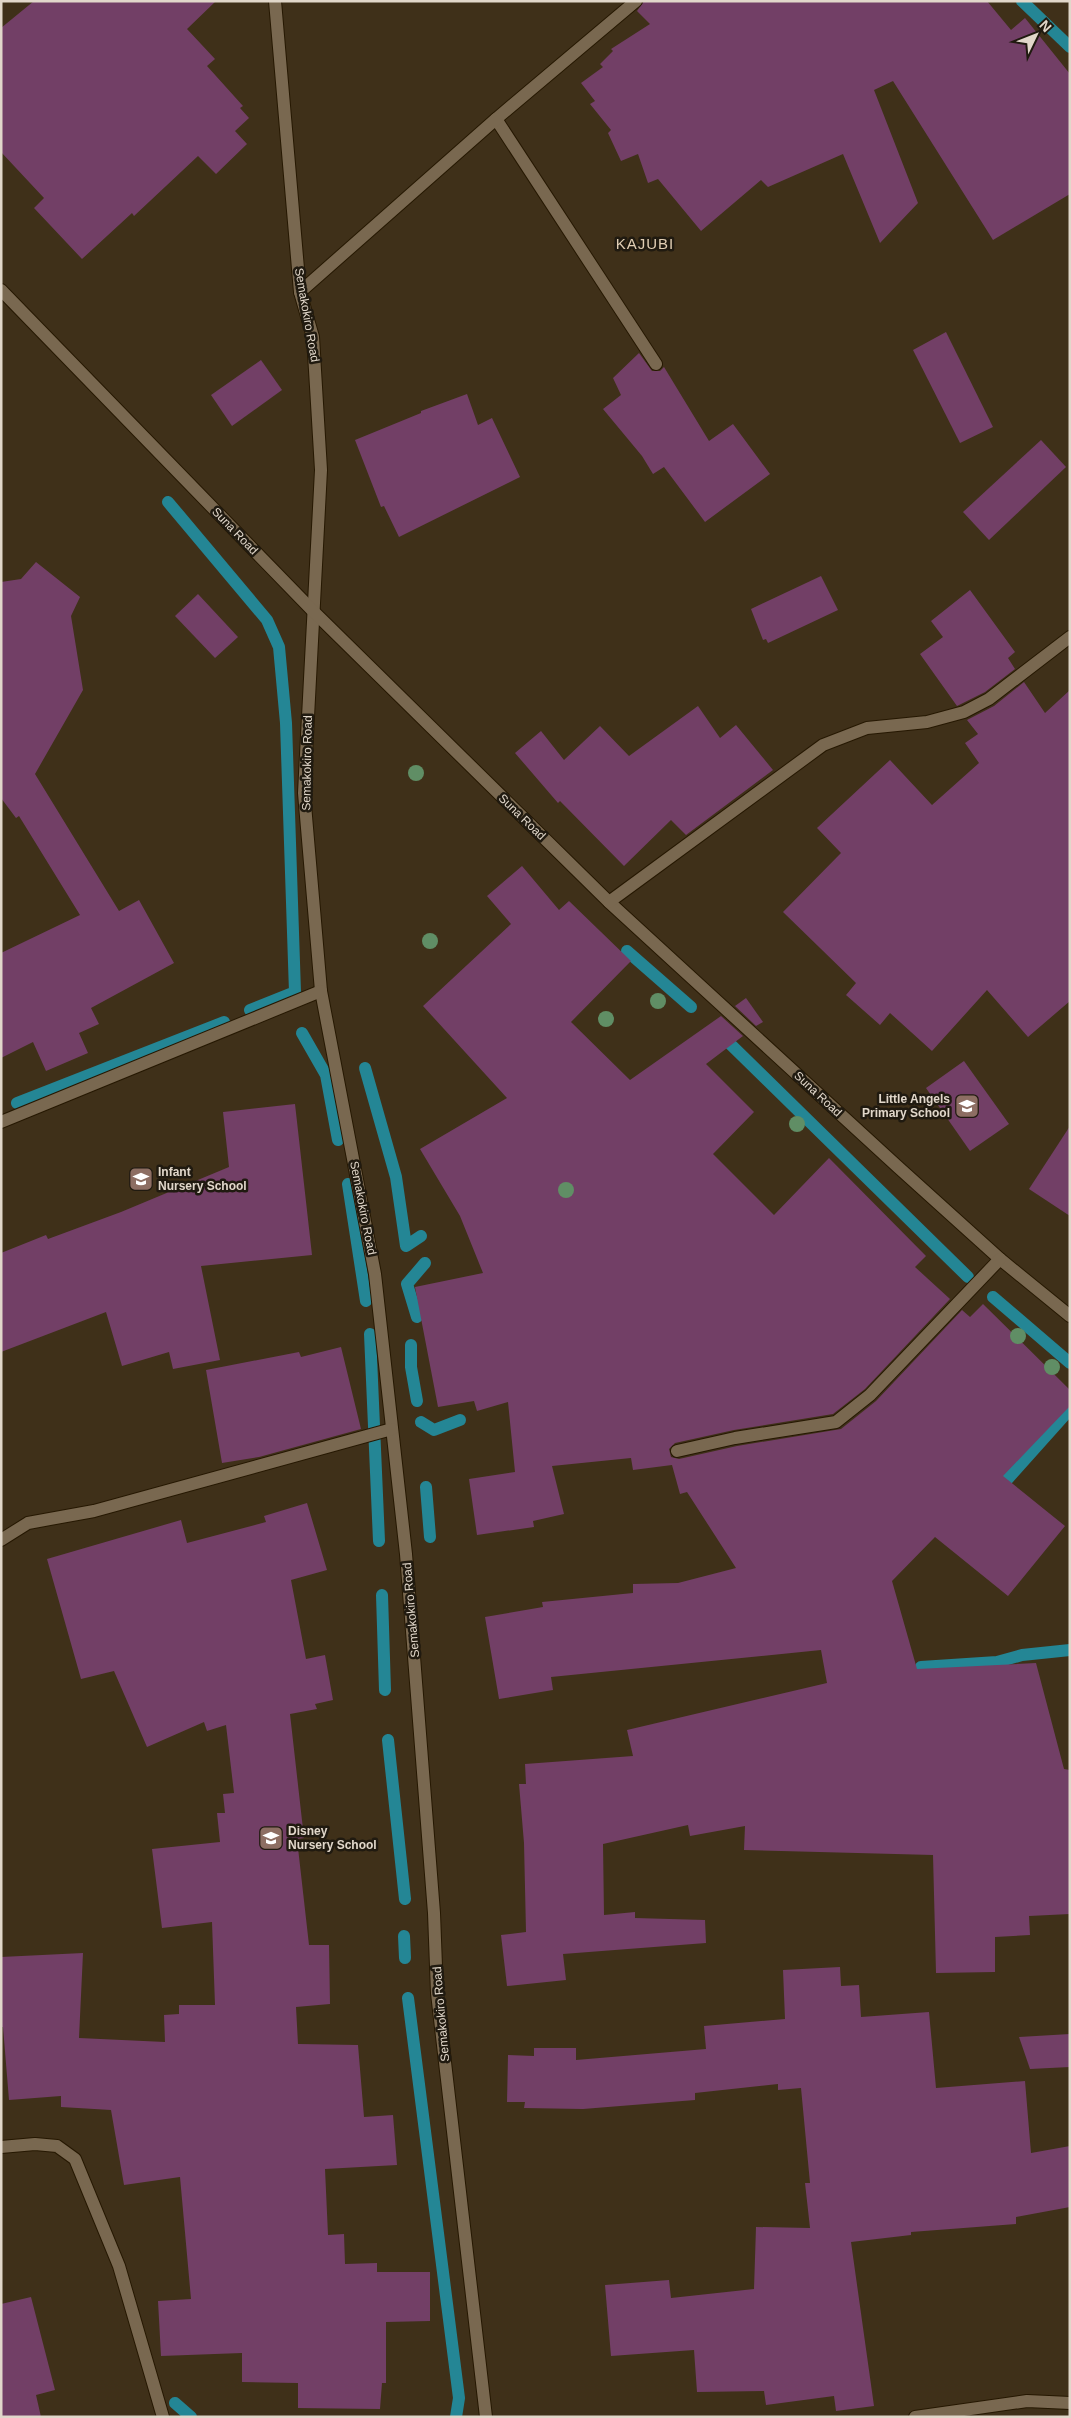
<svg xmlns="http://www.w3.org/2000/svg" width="1071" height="2418" viewBox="0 0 1071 2418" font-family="Arial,sans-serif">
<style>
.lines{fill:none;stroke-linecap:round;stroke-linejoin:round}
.stream{stroke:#248695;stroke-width:12}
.building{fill:#723f66}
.minor-casing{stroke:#261802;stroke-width:14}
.minor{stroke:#796850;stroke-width:12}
.tree{fill:#608e65}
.labels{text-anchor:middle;stroke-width:5;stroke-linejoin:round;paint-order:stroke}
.street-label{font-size:12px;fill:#e1d7ca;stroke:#201a10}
.poi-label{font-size:12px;font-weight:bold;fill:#e1d7ca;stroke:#201a10;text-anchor:start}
.quarter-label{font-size:15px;letter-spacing:1px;fill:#e1ceb3;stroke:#201a10}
</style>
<rect width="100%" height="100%" fill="#3f3019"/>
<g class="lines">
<g class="stream">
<polyline points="1022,1 1070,47"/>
<polyline points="168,502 267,620 279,647 286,723 295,992 250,1010"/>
<polyline points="627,951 691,1007"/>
<polyline points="302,1033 326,1075 338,1140"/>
<polyline points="720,1034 968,1277"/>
<polyline points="365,1068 396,1177 406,1246 421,1236"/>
<polyline points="17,1103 224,1022"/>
<polyline points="348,1184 366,1301"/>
<polyline points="993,1297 1070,1363"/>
<polyline points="417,1317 407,1284 425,1263"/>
<polyline points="370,1334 379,1541"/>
<polyline points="411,1345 411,1367 417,1401"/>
<polyline points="421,1422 434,1430 460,1420"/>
<polyline points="426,1487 430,1537"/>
<polyline points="996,1492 1070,1409"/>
<polyline points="382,1595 385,1690"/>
<polyline points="921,1667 997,1662 1022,1655 1070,1650"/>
<polyline points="388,1740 405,1899"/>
<polyline points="404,1936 405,1958"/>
<polyline points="408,1998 459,2398 456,2417"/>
<polyline points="175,2403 191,2417"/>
</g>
</g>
<g class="building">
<polygon points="34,1 216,1 187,29 215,59 207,66 243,106 240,108 249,118 235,131 247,144 216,174 198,156 134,216 132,213 82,259 34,208 44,198 1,152 1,28"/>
<polygon points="644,1 987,1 1011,30 1025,18 1070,74 1070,194 993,240 893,81 874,90 918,203 880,243 843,154 768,187 761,180 701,231 658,179 648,183 638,154 621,161 608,133 611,130 590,104 595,101 581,83 603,67 600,64 613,51 611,49 650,24 637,11"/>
<polygon points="946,332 993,427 960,443 913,350"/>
<polygon points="639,353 652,371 660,371 664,367 709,441 733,424 770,474 705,522 664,467 653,474 642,456 603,409 621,395 613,378"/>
<polygon points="261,360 282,390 232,426 211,395"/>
<polygon points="467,394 478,425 492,418 520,477 399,537 384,506 381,507 355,440 421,413 421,411"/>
<polygon points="1041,440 1066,467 989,540 963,512"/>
<polygon points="36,562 80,597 71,616 83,690 35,774 119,911 139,900 174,963 91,1008 99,1024 79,1033 88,1053 46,1071 33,1042 1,1058 1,953 80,915 19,816 16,818 1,798 1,582 21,579"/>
<polygon points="821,576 838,610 768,643 766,639 763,640 751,609"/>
<polygon points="970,590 1015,652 1008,658 1015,669 985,692 957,706 920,654 943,637 931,621"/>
<polygon points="198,594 238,637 215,658 175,616"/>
<polygon points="1024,682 1045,713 1070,690 1070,1001 1028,1037 987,990 932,1051 890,1013 880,1025 846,995 856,983 783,912 841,853 817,828 890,760 932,805 979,763 965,743 978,734 967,720 994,706"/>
<polygon points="698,706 720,738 736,725 773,770 686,835 671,820 624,866 560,801 558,803 515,753 541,731 564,760 600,726 629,756"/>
<polygon points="522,866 559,910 569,901 631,961 571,1022 630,1080 721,1016 743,1036 706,1064 754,1112 713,1154 774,1215 829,1158 926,1256 915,1267 950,1299 865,1389 833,1414 734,1430 675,1443 669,1449 671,1457 679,1459 737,1446 841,1429 876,1401 962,1310 970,1317 983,1304 1070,1390 1070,1406 1003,1476 1065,1526 1008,1596 935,1537 892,1581 917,1669 1036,1663 1064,1769 1070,1770 1070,1914 1029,1916 1030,1935 995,1937 995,1972 936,1973 933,1855 744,1850 745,1826 690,1836 688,1825 603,1844 604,1915 635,1912 635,1918 705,1920 706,1943 563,1954 566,1980 507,1986 501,1935 526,1932 524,1843 519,1784 526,1784 525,1764 633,1756 627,1730 827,1683 821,1650 551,1677 553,1690 499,1699 485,1617 543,1607 542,1602 633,1593 633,1584 678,1583 736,1568 687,1492 680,1494 672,1465 633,1470 631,1458 552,1466 564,1514 533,1521 534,1527 477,1535 469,1479 515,1472 508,1402 477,1411 474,1401 438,1407 415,1287 483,1273 460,1216 420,1149 507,1098 423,1006 511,924 487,896"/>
<polygon points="746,998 763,1022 756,1026 735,1006"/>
<polygon points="964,1061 1009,1124 970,1151 926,1088"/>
<polygon points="295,1104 312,1255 201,1266 220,1360 173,1369 169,1352 122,1366 106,1312 1,1352 1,1253 46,1235 48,1239 121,1212 229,1167 223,1112"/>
<polygon points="1070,1126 1070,1216 1029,1189"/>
<polygon points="341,1347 361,1429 259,1457 222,1463 206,1370 299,1352 301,1357"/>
<polygon points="307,1503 327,1570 291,1580 306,1659 325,1655 333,1700 315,1704 317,1709 290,1714 304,1838 297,1839 309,1945 329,1945 330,2004 296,2007 298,2044 358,2045 364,2117 393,2115 397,2165 325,2169 328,2235 344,2234 345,2264 377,2263 377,2272 430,2272 430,2321 386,2322 386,2383 382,2383 380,2409 298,2408 298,2383 242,2382 242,2353 161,2356 158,2301 191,2299 180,2177 124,2185 111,2110 61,2107 61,2096 9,2100 3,2027 1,2027 1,1957 83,1953 79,2038 165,2042 164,2015 179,2014 179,2005 215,2005 212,1922 162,1928 152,1849 220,1842 217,1813 225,1813 223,1794 234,1793 226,1725 207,1731 204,1722 147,1747 114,1671 81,1679 47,1559 181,1520 187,1543 266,1522 264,1516"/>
<polygon points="840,1967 841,1986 859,1985 861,2017 929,2012 936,2088 1025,2081 1031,2153 1070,2146 1070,2207 1016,2217 1016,2224 911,2232 911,2235 851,2242 874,2406 836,2411 834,2396 766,2405 764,2391 697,2392 694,2350 611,2356 605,2285 669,2280 671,2298 754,2289 756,2227 810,2228 805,2183 810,2183 801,2088 778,2090 778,2084 695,2093 695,2100 583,2109 524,2108 525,2102 507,2102 508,2055 534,2056 534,2048 576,2048 576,2060 706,2049 704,2026 785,2019 783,1970"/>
<polygon points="1070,2034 1070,2067 1030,2069 1019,2037"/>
<polygon points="31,2297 55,2390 36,2395 41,2417 1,2417 1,2304"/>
</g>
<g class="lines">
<g class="minor-casing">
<g id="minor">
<polyline points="275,1 300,292 313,337 321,470 304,793 321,991 375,1274 406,1554 434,1913 437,1993 486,2417"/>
<polyline points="496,119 656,364"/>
<polyline points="1,290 313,611 609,902 898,1167 1000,1259 1070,1316"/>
<polyline points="300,292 496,119 636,1"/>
<polyline points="609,902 823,745 867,728 927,722 964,712 989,699 1070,637"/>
<polyline points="1,1122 321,991"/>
<polyline points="677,1451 735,1438 836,1422 870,1395 1000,1259"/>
<polyline points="1,1540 28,1523 94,1511 392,1429"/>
<polyline points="1,2147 35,2144 57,2146 75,2159 119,2266 163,2417"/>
<polyline points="915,2417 1027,2401 1070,2403"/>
</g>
</g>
<use href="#minor" class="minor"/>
</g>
<g class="tree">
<circle cx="416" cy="773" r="8"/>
<circle cx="430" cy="941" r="8"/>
<circle cx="658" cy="1001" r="8"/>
<circle cx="606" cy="1019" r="8"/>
<circle cx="797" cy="1124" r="8"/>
<circle cx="566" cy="1190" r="8"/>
<circle cx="1018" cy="1336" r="8"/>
<circle cx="1052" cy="1367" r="8"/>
</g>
<defs>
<g id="school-square" transform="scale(1.25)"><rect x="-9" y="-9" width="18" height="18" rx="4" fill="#8d6e63" stroke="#201a10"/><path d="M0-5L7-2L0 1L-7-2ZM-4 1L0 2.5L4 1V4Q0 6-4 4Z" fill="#fff"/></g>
</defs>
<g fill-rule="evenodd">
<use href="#school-square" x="967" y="1106"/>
<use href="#school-square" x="141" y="1179"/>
<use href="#school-square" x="271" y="1838"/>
</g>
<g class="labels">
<g class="street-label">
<text transform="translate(307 315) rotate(80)" y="4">Semakokiro Road</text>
<text transform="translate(235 531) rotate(46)" y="4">Suna Road</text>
<text transform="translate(307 763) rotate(-89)" y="4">Semakokiro Road</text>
<text transform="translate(522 817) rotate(44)" y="4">Suna Road</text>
<text transform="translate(818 1094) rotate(43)" y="4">Suna Road</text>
<text transform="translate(363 1208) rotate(79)" y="4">Semakokiro Road</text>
<text transform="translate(411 1610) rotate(-95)" y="4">Semakokiro Road</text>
<text transform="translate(441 2014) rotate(-95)" y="4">Semakokiro Road</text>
</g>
<g class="poi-label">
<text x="950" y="1103" text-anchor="end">Little Angels<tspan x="950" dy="14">Primary School</tspan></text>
<text x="158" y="1176">Infant<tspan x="158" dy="14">Nursery School</tspan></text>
<text x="288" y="1835">Disney<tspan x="288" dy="14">Nursery School</tspan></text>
</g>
<g class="quarter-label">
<text x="645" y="249">KAJUBI</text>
</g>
</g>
<rect width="1071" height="2418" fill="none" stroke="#e1d7ca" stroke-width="5"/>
<g transform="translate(1036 35) rotate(47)" stroke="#201a10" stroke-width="4" paint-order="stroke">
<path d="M0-4L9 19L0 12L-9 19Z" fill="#e1d7ca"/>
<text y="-8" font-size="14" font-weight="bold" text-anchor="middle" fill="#e1d7ca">N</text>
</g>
</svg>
